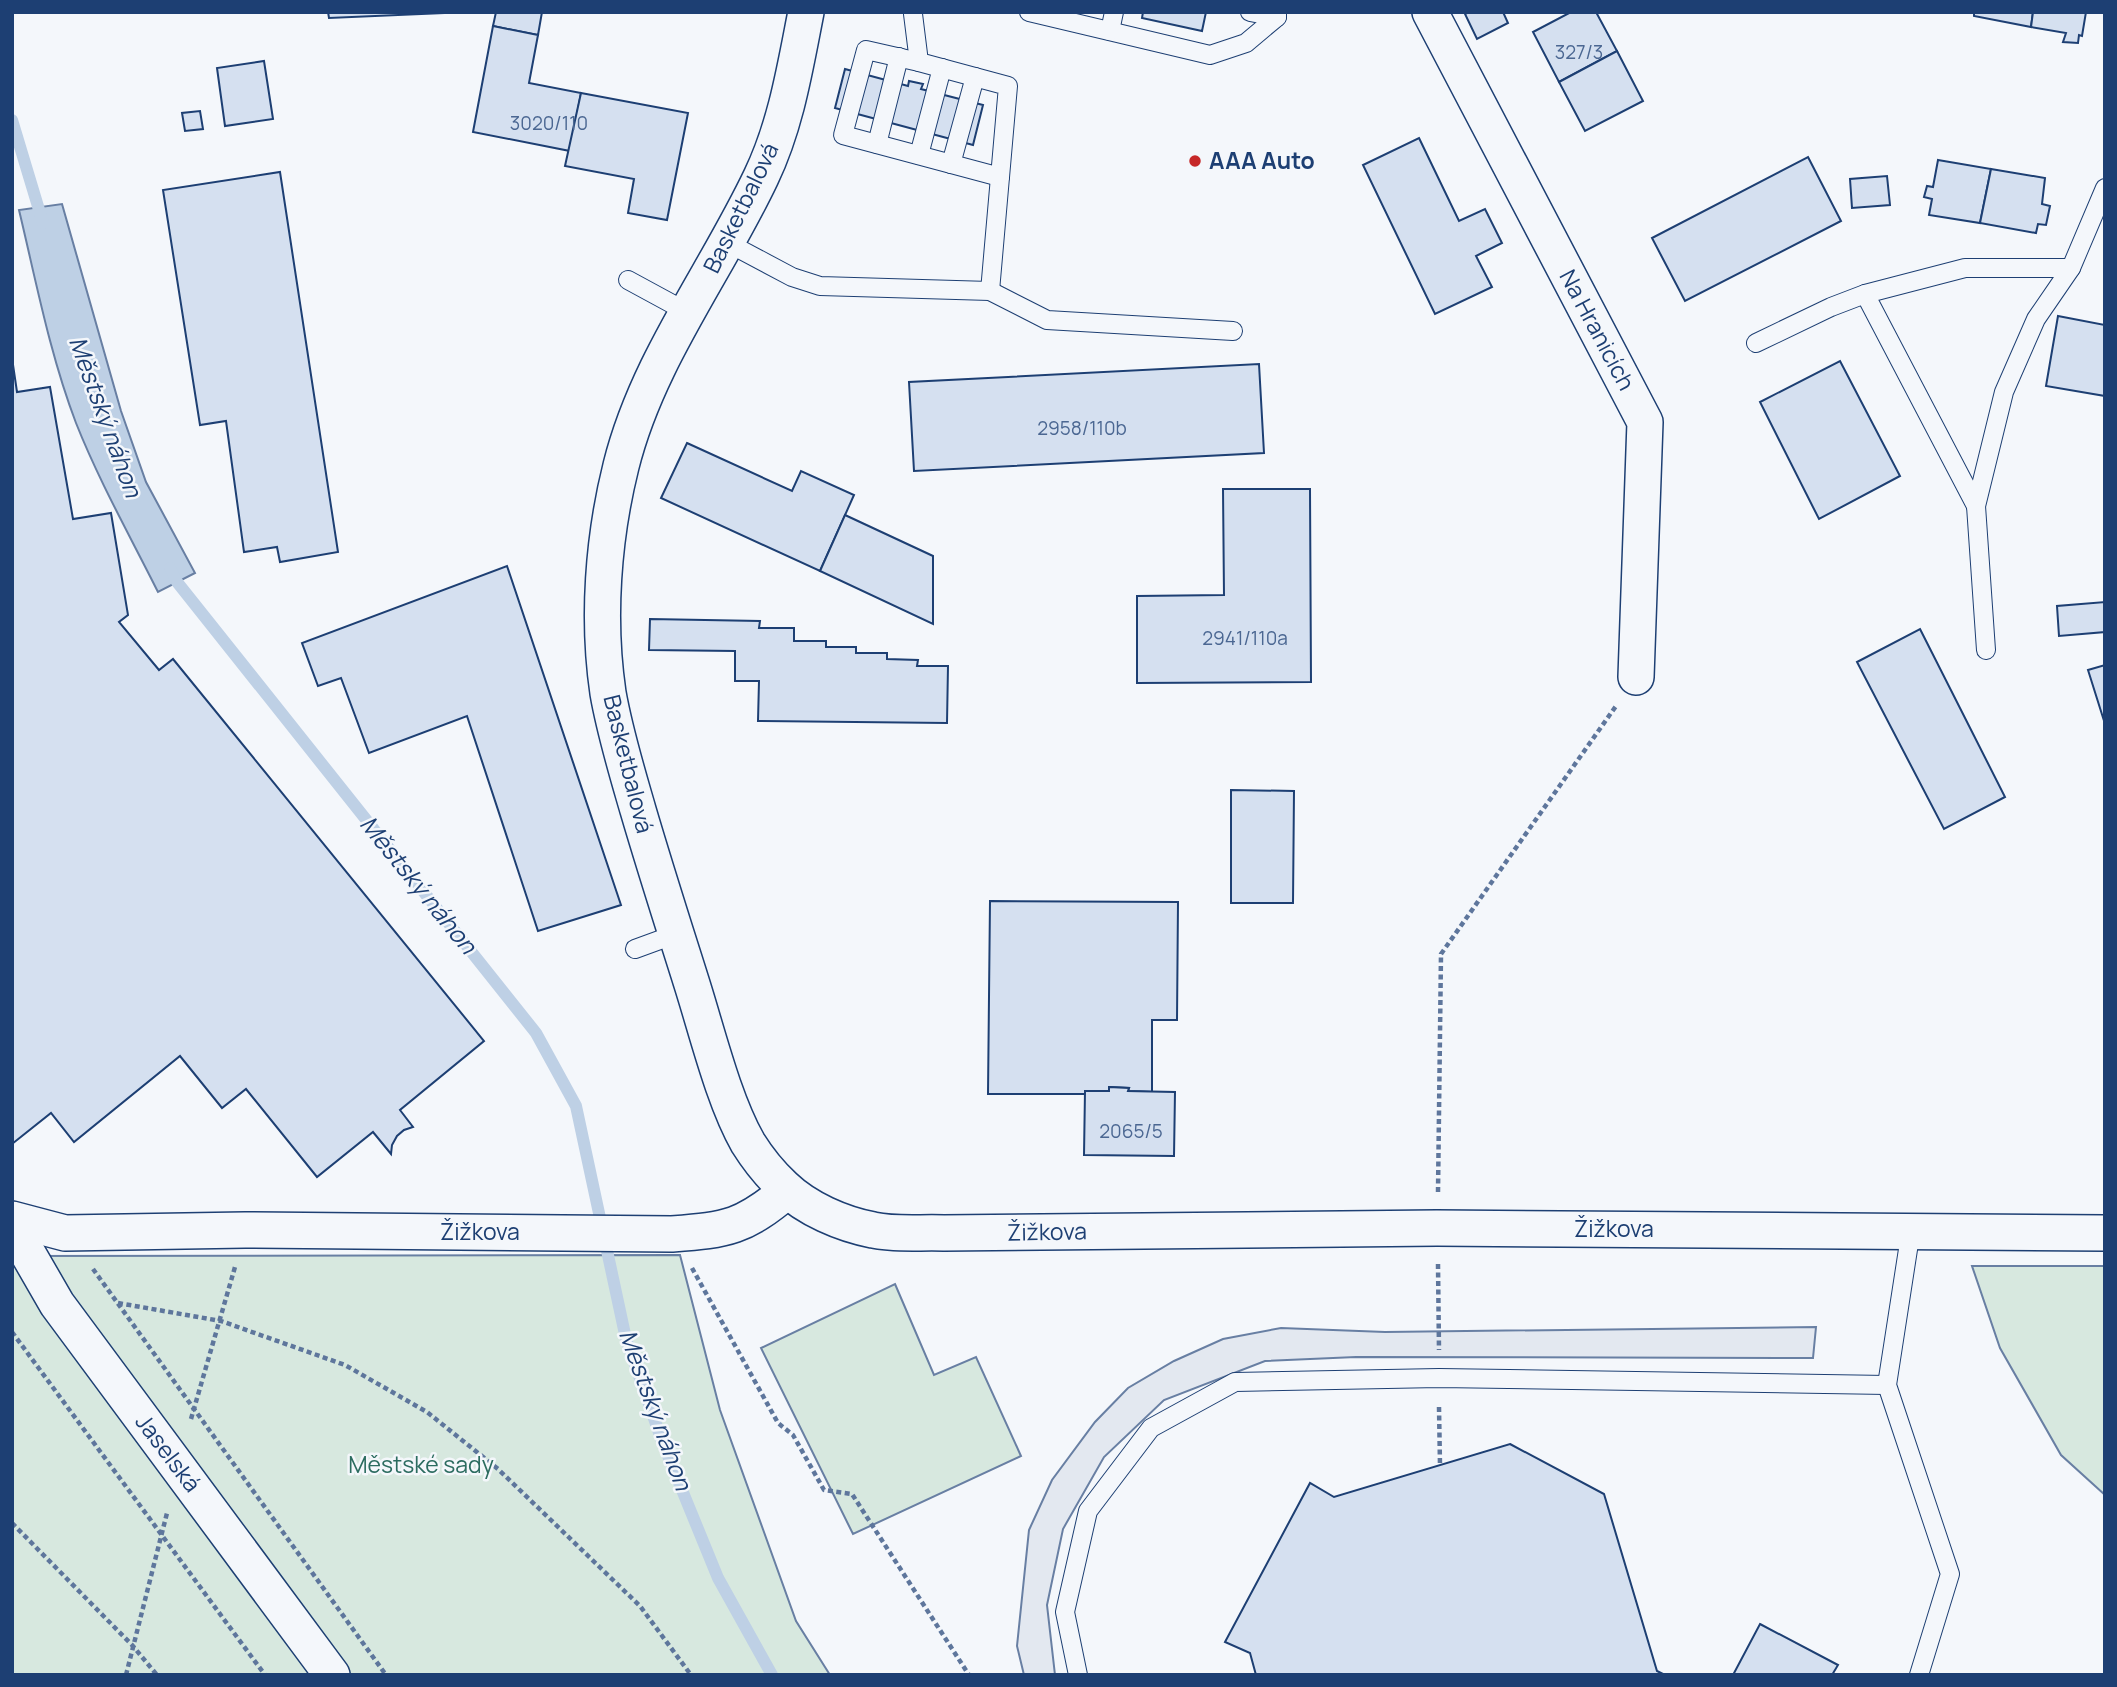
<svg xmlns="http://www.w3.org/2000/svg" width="2117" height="1687" viewBox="0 0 2117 1687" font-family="Manrope,sans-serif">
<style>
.green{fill:#d7e8df;stroke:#687fa3;stroke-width:2}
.parking{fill:#e3e8f0;stroke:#687fa3;stroke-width:2}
.water{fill:#bed0e5;stroke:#687fa3;stroke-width:2}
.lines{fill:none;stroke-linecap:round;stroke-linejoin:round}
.stream{stroke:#bed0e5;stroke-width:12}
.building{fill:#d5e0f0;stroke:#1d3f73;stroke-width:2}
.lane-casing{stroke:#1d3f73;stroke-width:20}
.street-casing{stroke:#1d3f73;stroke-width:38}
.path{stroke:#5e769c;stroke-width:4.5;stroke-dasharray:5 3.5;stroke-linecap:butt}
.lane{stroke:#f4f7fb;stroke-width:18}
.street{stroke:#f4f7fb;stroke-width:35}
.poi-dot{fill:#c62828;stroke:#f4f7fb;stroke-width:2.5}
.labels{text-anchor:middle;stroke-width:5;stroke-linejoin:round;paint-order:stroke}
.number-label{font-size:19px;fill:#4b6792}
.poi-label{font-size:23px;font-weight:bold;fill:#1d3f73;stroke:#f4f7fb;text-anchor:start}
.street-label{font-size:23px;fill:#1d3f73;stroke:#f4f7fb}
.park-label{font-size:23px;fill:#2c6c60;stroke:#f4f7fb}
.water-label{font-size:24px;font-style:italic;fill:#1d3f73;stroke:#f4f7fb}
</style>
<rect width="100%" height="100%" fill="#f4f7fb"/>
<g class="green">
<polygon points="680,1255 720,1410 796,1621 830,1675 12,1675 12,1256"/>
<polygon points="1972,1266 2105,1266 2105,1495 2061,1455 2000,1348"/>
<polygon points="895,1284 934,1375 976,1357 1021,1456 853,1534 761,1348"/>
</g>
<polygon class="parking" points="1816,1327 1813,1358 1356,1357 1265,1361 1164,1400 1104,1457 1063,1529 1047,1605 1055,1675 1024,1675 1017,1646 1029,1530 1052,1480 1095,1422 1128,1388 1174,1361 1223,1339 1281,1328 1385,1332"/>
<path class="water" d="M62,204L121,411L146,482L195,573L158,592C130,536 99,481 76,423C50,355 36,281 19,210Z"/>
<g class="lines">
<g class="stream">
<polyline points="12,120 43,223"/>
<polyline points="170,568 177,582 536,1033 576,1106 626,1339 662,1441 718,1578 772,1675"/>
</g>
</g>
<g class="building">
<polygon points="328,12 468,12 329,18"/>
<polygon points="496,12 542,12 538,35 493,26"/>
<polygon points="1143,12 1206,12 1202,31 1142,18"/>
<polygon points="1469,12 1503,12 1508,23 1477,39 1465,14"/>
<polygon points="1571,12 1596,12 1617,51 1559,82 1533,32"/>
<polygon points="1974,12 2033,12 2031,27 1974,16"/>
<polygon points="2033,12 2086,12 2082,36 2079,35 2078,43 2063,42 2066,33 2031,27"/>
<polygon points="493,26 538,35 529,83 581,93 570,151 473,132"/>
<polygon points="1617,51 1643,101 1585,131 1559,82"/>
<polygon points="264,61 273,119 225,126 217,68"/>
<polygon points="845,69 908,86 909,81 923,84 921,89 983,105 973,145 835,108"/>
<polygon points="581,93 688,113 667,220 628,213 634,179 565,166"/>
<polygon points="200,111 203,129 185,131 182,113"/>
<polygon points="1419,138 1459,221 1485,209 1502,243 1476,256 1492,287 1435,314 1363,165"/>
<polygon points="1808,157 1841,221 1685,301 1652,238"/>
<polygon points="1938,160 1991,169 1980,223 1929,215 1932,199 1924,197 1927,186 1933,187"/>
<polygon points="1991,169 2045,178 2042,204 2050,206 2046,225 2038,224 2036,233 1980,223"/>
<polygon points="280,172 338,552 280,562 277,547 244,552 226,421 200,425 163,190"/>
<polygon points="1887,176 1890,205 1852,208 1850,179"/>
<polygon points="2058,316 2105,325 2105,396 2046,386"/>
<polygon points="12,358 17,392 50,387 73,519 111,513 128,615 119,622 159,670 173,659 484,1041 400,1110 413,1127 404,1130 397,1136 392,1145 391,1154 373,1132 317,1177 246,1089 222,1108 180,1056 74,1142 51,1113 12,1144"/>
<polygon points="1840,361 1900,476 1819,519 1760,402"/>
<polygon points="1259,364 1264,453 914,471 909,382"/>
<polygon points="687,443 792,491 801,471 854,495 820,571 661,498"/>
<polygon points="1223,489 1310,489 1311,682 1137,683 1137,596 1224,595"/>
<polygon points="845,515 933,556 933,624 820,571"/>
<polygon points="507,566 621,905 538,931 467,716 369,753 341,678 318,686 302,643"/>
<polygon points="2105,602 2105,632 2059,636 2057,606"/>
<polygon points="650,619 760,621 759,628 794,628 794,641 826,641 826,647 856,647 856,653 887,653 887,659 918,660 917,666 948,666 947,723 758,721 759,681 735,681 735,651 649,650"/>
<polygon points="1920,629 2005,797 1944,829 1857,662"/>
<polygon points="2105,665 2105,724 2088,670"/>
<polygon points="1231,790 1294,791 1293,903 1231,903"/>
<polygon points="990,901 1178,902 1177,1020 1152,1020 1152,1092 1128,1091 1129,1088 1109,1087 1109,1091 1085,1091 1085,1094 988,1094"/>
<polygon points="1109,1087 1129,1088 1128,1091 1175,1092 1174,1156 1084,1155 1085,1091 1109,1091"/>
<polygon points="1510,1444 1604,1494 1657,1671 1665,1675 1256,1675 1250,1653 1225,1642 1310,1483 1334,1497"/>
<polygon points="1760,1624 1838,1665 1832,1675 1733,1675"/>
</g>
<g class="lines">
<g class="lane-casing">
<g id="lane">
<polyline points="1029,12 1210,55 1246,43 1277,17 1277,12"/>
<polyline points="1250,12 1277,17"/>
<polyline points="913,14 919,62 1008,86 990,291"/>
<polyline points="1110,31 1114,12"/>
<polyline points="919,62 866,50 843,135 1000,177"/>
<polyline points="877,144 899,57"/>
<polyline points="919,155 942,68"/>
<polyline points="951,164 975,77"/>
<polyline points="728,243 792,277 820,286 990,291 1047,320 1233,331"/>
<polyline points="628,280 687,312"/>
<polyline points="1865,294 1976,506"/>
<polyline points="1756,343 1831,307 1865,294 1965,268 2071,268"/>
<polyline points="1986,650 1976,506 2004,392 2036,319 2071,268 2105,188"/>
<polyline points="635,949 676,934"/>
<polyline points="1911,1230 1887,1385 1950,1574 1919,1675"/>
<polyline points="1078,1675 1065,1612 1088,1511 1151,1428 1235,1382 1439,1378 1887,1385"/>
</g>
</g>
<g class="street-casing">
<g id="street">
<path d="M806,12C795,68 786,125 761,177C715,274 647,361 621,466C603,538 597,619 608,693C615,733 627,772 638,810C655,868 673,924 691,981C707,1031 723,1099 748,1143C758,1159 770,1174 784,1187C807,1209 842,1224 873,1230C895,1235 921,1232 944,1233L1437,1228L2105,1233"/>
<polyline points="1430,12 1645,422 1636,677"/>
<path d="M12,1219L65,1233L245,1230L672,1234C728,1230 744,1227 787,1191"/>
<polyline points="12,1226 57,1304 332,1675"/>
</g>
</g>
<g class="path">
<polyline points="1438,1192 1441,954 1616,706"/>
<polyline points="1438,1264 1439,1350"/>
<polyline points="692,1268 778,1423 793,1435 824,1490 852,1494 969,1675"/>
<polyline points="93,1269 386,1675"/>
<polyline points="118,1303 221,1321 345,1365 427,1412 498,1469 640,1606 691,1675"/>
<polyline points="12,1332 265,1675"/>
<polyline points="1439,1407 1440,1465"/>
<polyline points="191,1419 235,1267"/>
<polyline points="12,1523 132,1645 157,1675"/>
<polyline points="126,1675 167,1513"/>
</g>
<use href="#lane" class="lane"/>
<use href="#street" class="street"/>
</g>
<circle class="poi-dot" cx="1195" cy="161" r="7"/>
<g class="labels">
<g class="number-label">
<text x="1579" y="59">327/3</text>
<text x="549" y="130">3020/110</text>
<text x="1082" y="435">2958/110b</text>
<text x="1245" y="645">2941/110a</text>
<text x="1131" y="1138">2065/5</text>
</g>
<g class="poi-label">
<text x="1209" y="169">AAA Auto</text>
</g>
<g class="street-label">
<text transform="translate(741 208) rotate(-64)" y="8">Basketbalová</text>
<text transform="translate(1597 330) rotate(62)" y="8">Na Hranicích</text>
<text transform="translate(628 764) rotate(76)" y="8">Basketbalová</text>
<text x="1614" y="1237">Žižkova</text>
<text x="480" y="1240">Žižkova</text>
<text transform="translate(1047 1232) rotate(-1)" y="8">Žižkova</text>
<text transform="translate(168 1453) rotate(53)" y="8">Jaselská</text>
</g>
<g class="park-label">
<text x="421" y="1473">Městské sady</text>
</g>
<g class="water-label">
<text transform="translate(105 417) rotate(70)" y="8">Městský náhon</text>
<text transform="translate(418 885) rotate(51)" y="8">Městský náhon</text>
<text transform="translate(655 1410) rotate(70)" y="8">Městský náhon</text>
</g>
</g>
<rect width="2117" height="1687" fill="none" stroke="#1d3f73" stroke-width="28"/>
</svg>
